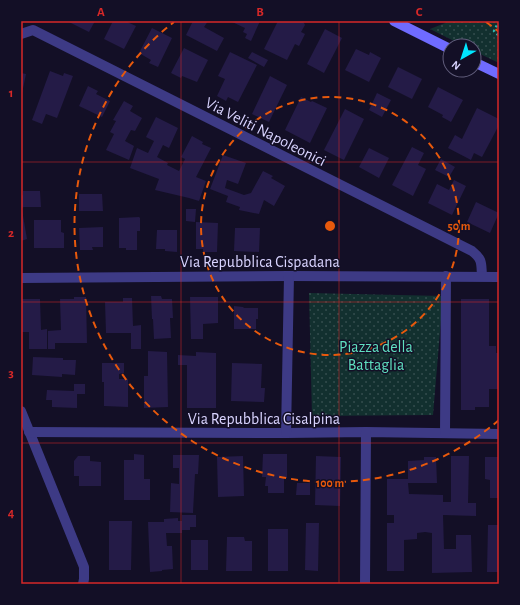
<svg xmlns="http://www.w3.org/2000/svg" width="520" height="605" viewBox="0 0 520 605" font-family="'Alegreya Sans',sans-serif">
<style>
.park{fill:url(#park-dots)}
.building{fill:#241b47}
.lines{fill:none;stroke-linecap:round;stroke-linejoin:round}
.path{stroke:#2fb8b0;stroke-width:2.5;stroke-dasharray:2 3;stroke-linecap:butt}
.minor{stroke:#3d3a85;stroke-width:10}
.secondary{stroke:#6f6bff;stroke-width:10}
.grid{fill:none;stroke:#d62828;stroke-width:1;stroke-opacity:0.55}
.ring{fill:none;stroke:#e8590c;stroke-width:2;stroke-dasharray:7 5}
.labels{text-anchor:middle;stroke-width:3;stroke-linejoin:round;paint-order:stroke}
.street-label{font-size:16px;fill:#d9d4ff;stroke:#130f26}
.park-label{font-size:16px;fill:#5fe0c0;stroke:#130f26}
.centre{fill:#e8590c;stroke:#130f26;stroke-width:2}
.ring-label{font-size:12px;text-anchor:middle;font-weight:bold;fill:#e8590c;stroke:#130f26;stroke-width:3;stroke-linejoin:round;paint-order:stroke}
.neatline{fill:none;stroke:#d62828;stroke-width:1.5}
.grid-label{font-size:13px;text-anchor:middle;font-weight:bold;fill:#d62828}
</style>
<defs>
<pattern id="park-dots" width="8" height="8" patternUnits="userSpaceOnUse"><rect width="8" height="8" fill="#12302f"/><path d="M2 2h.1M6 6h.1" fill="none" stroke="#344d4e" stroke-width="1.8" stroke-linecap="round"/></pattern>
</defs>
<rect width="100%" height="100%" fill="#130f26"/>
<g class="park">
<polygon points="450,21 499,21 499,63 474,51 474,46 464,46 430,29"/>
<polygon points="309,293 443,296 433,415 312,416"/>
</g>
<g class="building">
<polygon points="67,21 95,21 89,32"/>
<polygon points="113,21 125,21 136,26 124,49 104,39"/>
<polygon points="193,21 208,21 204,27 224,38 217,51 186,35"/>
<polygon points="230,21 260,21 251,41 245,38 247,34 243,32 245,28"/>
<polygon points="278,21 302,21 304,23 305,25 301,32 305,34 299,46 295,44 287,60 264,49"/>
<polygon points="152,28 172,38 158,67 149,63 151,60 139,53"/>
<polygon points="325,29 342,38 324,73 307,64"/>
<polygon points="184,48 208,60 197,82 182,76 181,78 171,73"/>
<polygon points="356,49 369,55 370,52 381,58 369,82 345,70"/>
<polygon points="230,52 257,65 238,102 228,97 226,101 217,96 225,79 218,76"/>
<polygon points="252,52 268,60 264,67 248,58"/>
<polygon points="398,67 422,79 412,99 388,87"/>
<polygon points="50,71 63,76 64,73 73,76 57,118 46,114 42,124 32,120"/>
<polygon points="21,73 26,74 22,93 21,93"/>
<polygon points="270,76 287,85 269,122 252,114"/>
<polygon points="88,86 98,91 96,94 110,101 102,117 79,106"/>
<polygon points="438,87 463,100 451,122 442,117 443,115 428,107"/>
<polygon points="377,93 391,100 382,117 369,110"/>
<polygon points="301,97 311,102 312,101 327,108 310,143 285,130"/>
<polygon points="124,101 133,106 130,111 142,118 135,131 131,130 125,141 134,146 129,160 106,150 114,134 110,132 116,121 113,120"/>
<polygon points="477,108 499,119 499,125 482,157 474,153 471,160 448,148 455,135 462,139"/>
<polygon points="345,109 364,119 344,160 324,150"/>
<polygon points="156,117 178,128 169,148 163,145 157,157 168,163 167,165 179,171 185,159 181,157 192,136 203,142 202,144 211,148 196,177 206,181 199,201 189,198 155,190 159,179 130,168 137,148 148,153 154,141 146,137"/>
<polygon points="412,147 424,153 418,165 426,169 413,196 392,185"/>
<polygon points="369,148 389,158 379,178 359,167"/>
<polygon points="223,155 246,163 238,184 227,180 225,188 244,195 251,193 263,171 273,176 271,178 285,186 274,206 264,200 259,214 239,210 240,207 226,202 228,196 210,189"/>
<polygon points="441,159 455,167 449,177 435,170"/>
<polygon points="454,180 466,186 452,215 428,203 437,184 449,190"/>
<polygon points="23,191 40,191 41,207 24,207 21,208 21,196 23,195"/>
<polygon points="79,194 102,194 103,211 79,211"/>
<polygon points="476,202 499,213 490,233 467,222"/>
<polygon points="186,209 196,209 195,222 186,221"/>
<polygon points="21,210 22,210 27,239 21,241"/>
<polygon points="139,217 140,218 140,231 137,231 137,250 126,250 126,248 119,248 119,218"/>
<polygon points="34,220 61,220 61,232 64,233 64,248 34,248"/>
<polygon points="196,222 218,223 217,252 203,252 203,249 196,249"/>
<polygon points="103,227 103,247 92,247 93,250 80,250 79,228"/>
<polygon points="235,228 260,228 259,252 234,251"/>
<polygon points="157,230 177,230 177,252 165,251 165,249 156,249"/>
<polygon points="151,296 161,296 162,299 172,299 173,318 170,318 171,338 154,339 153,319 152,319"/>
<polygon points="74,297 86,297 87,343 55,343 55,349 48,349 48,331 61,330 60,299 74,299"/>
<polygon points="190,297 218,297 218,323 203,324 203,339 191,339"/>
<polygon points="123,298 132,298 133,326 141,325 141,349 131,349 131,333 106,333 105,302 123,302"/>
<polygon points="21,299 40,299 41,330 47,329 47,349 29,349 29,332 21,332"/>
<polygon points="461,299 489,299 489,346 496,346 496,353 498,353 498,389 489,389 489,407 475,407 475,410 461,410"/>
<polygon points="234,306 243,307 244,308 258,308 258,319 256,319 256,329 234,329"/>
<polygon points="148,351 167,352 168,407 144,408 144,376 148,376"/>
<polygon points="196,352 216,353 216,408 187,408 187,365 178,365 178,355 196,356"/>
<polygon points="33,357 63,358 63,360 76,360 75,375 62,374 62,377 32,375"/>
<polygon points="102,363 124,363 124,373 119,374 119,379 128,379 128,407 104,406 104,382 102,382"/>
<polygon points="232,363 262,364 261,388 265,388 264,402 231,401"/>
<polygon points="74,384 85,384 85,394 77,394 77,408 52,407 52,400 46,400 47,390 74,391"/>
<polygon points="134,454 144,455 144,479 150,479 150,500 124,500 124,460 134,460"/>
<polygon points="263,454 287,454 287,478 284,478 284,493 268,493 268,486 265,486 266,477 262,477"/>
<polygon points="173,455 199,455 198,474 195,474 193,513 170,512 171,483 179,484 179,468 173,468"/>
<polygon points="78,456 90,456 90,461 101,462 101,486 79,486 79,476 74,476 74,461"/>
<polygon points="243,456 244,496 218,497 217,457"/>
<polygon points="316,456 341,457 340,506 315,505"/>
<polygon points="451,456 469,456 468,503 476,503 476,516 443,515 444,549 456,549 456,535 471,535 472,572 432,573 432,533 425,532 417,533 417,539 404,540 404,571 387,571 387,523 394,523 394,515 387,515 387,479 408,479 408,461 424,460 424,457 436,457 437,483 408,483 409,494 443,495 443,502 451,502"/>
<polygon points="485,457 499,457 499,498 490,498 490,480 485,479"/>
<polygon points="297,483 310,483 310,495 296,495"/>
<polygon points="182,515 196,515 196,527 190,527 190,530 182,530 182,533 166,533 167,546 172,546 173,569 162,570 162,571 150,572 148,522 164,522 164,519 178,518 178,521 182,521"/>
<polygon points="109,521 132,521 131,570 109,570"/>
<polygon points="306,523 319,523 318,571 305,570"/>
<polygon points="488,525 499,525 499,572 487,572"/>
<rect x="268" y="529" width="20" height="42"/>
<polygon points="227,537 244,537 245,541 252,541 252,571 226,571"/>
<rect x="191" y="540" width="17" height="30"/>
</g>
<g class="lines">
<polyline class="path" points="499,21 494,31 499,36"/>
<g class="minor">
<path d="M21,34L33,30L472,251C483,260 481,263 482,276"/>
<polyline points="21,278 289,276 499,277"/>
<polyline points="21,411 84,567 84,579 83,584"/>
<polyline points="29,432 286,433 366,432 499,434"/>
<polyline points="286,433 289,276"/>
<polyline points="445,433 446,276"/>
<polyline points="365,584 366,432"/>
</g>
<g class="secondary">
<polyline points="394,21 450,49"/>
<polyline points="474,62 499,74"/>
</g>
</g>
<path class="grid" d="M181,21V584M339,21V584M21,162H499M21,302H499M21,443H499"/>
<g class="ring">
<circle cx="330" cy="226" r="129"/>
<path d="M499 420A257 257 0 1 1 174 22M486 22A257 257 0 0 1 499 32"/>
</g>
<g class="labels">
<g class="street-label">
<text transform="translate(266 131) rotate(27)" y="6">Via Veliti Napoleonici</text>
<text x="260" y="267">Via Repubblica Cispadana</text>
<text x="264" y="424">Via Repubblica Cisalpina</text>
</g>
<g class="park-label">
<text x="376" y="352">Piazza della<tspan x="376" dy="18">Battaglia</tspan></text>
</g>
</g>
<circle cx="330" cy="226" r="6" class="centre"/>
<g class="ring-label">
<text x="459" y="230">50 m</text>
<text x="330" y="487">100 m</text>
</g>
<rect width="520" height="605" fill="none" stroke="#130f26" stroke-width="44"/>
<g transform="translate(462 58) rotate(219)"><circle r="19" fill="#130f26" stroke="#625e7d"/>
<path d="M0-3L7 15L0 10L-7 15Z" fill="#00e5ff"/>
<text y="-6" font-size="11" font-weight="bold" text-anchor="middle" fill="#d9d4ff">N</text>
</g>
<rect x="22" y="22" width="476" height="561" class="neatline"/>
<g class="grid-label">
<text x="101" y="16">A</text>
<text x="260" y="16">B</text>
<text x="419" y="16">C</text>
<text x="11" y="97">1</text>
<text x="11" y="237">2</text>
<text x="11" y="377">3</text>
<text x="11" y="517">4</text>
</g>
</svg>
